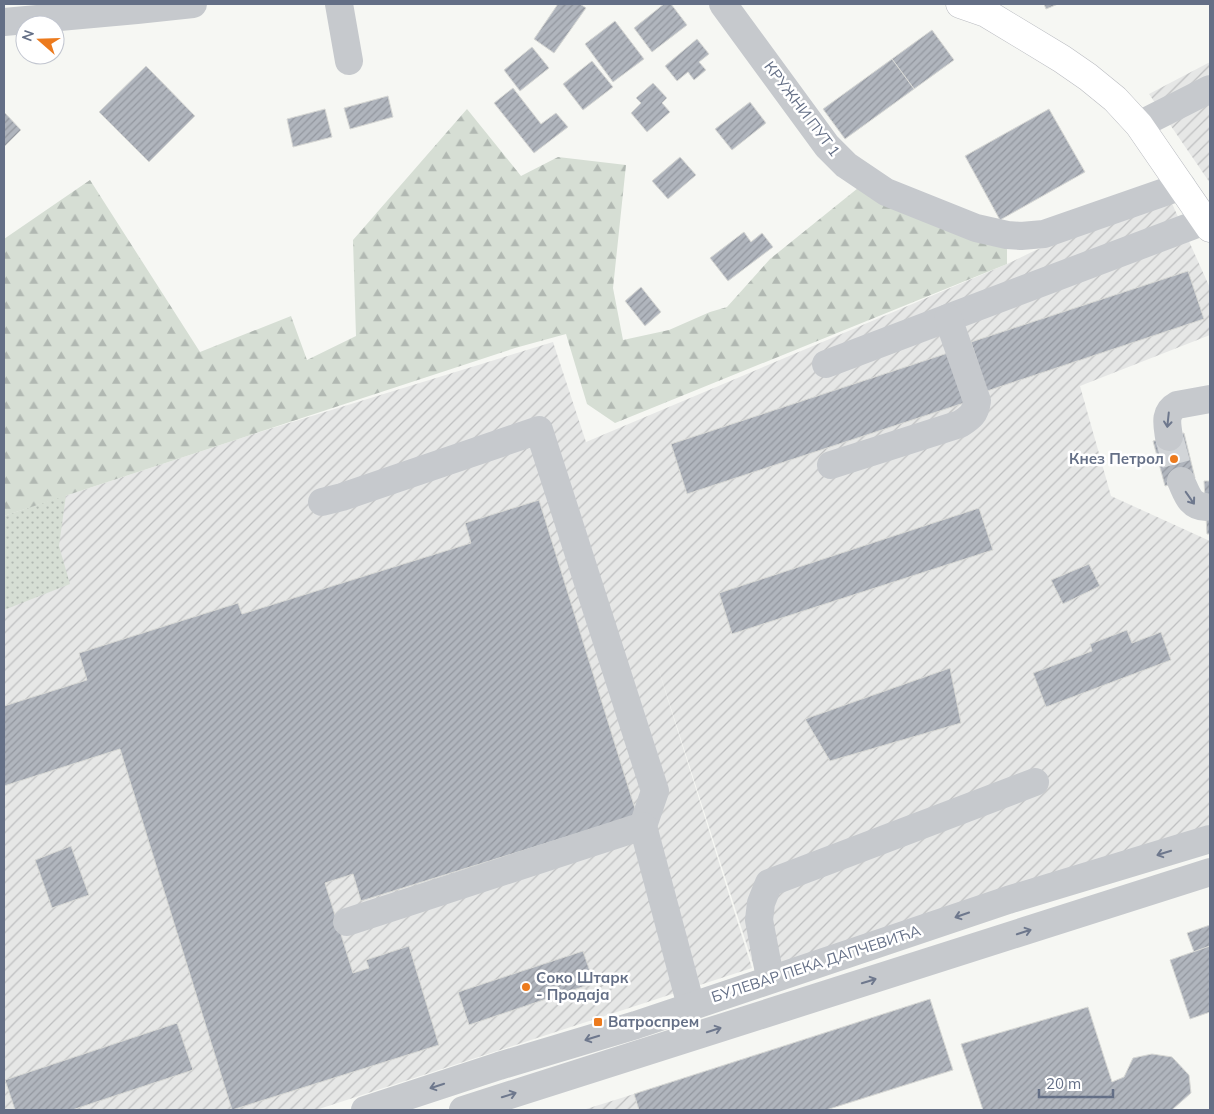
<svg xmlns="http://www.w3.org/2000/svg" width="1214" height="1114" viewBox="0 0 1214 1114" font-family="Mulish,sans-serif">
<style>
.industrial{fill:url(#industrial-furrows)}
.grass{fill:url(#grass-dots)}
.forest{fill:url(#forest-firs)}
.building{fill:url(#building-hatch);stroke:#d7d8d5}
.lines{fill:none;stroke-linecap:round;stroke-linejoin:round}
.minor-tunnel{stroke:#d2d5d8;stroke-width:28;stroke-dasharray:28 14;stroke-linecap:butt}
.major-casing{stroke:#b9bbc0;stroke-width:29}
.minor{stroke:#c6c9cd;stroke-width:28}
.major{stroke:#fff;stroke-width:28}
.oneway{stroke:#6e788d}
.poi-dot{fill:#ec7a1d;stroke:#fff;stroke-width:2}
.labels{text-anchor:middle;stroke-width:5;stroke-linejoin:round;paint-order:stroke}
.street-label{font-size:15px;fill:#646f86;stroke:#fff}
.poi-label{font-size:15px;font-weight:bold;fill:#646f86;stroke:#fff;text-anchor:start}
</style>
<defs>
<pattern id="industrial-furrows" width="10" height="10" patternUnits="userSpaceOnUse" patternTransform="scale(1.25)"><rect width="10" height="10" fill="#e6e7e6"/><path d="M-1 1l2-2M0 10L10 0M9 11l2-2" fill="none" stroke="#bebfc0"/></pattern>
<pattern id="grass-dots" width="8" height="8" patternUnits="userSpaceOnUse" patternTransform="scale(1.25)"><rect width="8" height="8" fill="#d6ded4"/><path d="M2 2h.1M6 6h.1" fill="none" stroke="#b1b8b2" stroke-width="1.8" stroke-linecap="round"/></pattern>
<pattern id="forest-firs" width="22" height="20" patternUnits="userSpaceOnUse" patternTransform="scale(1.25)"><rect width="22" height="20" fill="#d6ded4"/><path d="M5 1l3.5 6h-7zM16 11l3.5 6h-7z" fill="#b1b8b2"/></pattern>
<pattern id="building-hatch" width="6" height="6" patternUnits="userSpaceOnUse" patternTransform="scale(1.25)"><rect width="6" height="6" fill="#b0b5bd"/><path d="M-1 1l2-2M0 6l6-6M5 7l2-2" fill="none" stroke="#93979f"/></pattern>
</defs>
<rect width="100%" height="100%" fill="#f6f7f3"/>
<g class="industrial">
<polygon points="1210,62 1210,183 1149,94"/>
<polygon points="1170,199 1210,288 1210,335 1080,386 1111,496 1210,541 1210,839 759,983 653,652 752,968 316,1110 4,1110 4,516 263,431 553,342 586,442 1007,264 1036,250"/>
<polygon points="634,1094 639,1110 583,1110"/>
</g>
<polygon class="grass" points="66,495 59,546 70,584 4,610 4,516"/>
<polygon class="forest" points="467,109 521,176 558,157 626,165 613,288 623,340 669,330 710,312 727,307 770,259 868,180 1007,235 1007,264 615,423 587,404 566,334 515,348 4,516 4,239 90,180 200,352 291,316 307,360 356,336 353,240"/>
<g class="building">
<polygon points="558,4 580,4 586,8 554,53 534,39"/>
<polygon points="664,4 671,4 687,25 652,52 634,28"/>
<polygon points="1044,4 1058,4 1046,9"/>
<polygon points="615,21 644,59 613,82 585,44"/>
<polygon points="932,30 954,60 914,89 892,59"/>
<polygon points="697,39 709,54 699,62 706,70 694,80 688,72 677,81 665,66"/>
<polygon points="532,47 549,68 520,91 504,70"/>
<polygon points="892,59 914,89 845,139 823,109"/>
<polygon points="592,61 613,87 583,110 563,84"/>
<polygon points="146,66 195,116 149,162 99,112"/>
<polygon points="653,83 667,98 662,103 670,112 647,132 631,113 641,103 636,98"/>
<polygon points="513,88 541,124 556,113 568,127 534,153 494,103"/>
<polygon points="388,96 393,117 350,129 344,108"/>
<polygon points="750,102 766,123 732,150 715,129"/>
<polygon points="325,109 332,137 293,147 287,119"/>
<polygon points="1049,109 1085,172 1000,220 965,156"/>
<polygon points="4,112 21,130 4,147"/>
<polygon points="680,157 696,175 668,199 652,181"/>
<polygon points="744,232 751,242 762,233 773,247 728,281 710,258"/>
<polygon points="1188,271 1204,319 987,391 971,342"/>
<polygon points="641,287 661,312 645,326 625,301"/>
<polygon points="954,351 970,401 687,494 671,444"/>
<polygon points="1184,433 1195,478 1165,486 1153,441"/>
<polygon points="1204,481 1210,481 1210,534 1207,534"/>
<polygon points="539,500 637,815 361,901 353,874 325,883 353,973 369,968 366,960 409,946 439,1045 232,1110 120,749 4,786 4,706 87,680 79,653 238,603 242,614 471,543 465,523"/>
<polygon points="979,508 993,550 732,634 719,593"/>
<polygon points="1089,564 1100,586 1063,604 1051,580"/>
<polygon points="1127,630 1132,643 1161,632 1171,660 1046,707 1033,673 1092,651 1090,644"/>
<polygon points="950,668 961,723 830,761 805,719"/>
<polygon points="71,846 89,895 52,908 35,860"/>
<polygon points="1210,925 1210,946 1194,952 1187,933"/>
<polygon points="1210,946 1210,1012 1190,1019 1170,960"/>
<polygon points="583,951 594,983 469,1025 458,992"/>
<polygon points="930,999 953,1070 826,1110 639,1110 634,1094"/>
<polygon points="1088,1007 1112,1082 1124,1077 1133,1058 1152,1054 1172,1057 1189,1075 1191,1093 1173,1109 1174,1110 983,1110 961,1044"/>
<polygon points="177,1023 193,1070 72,1110 15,1110 5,1080"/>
</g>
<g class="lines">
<polyline class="minor-tunnel" points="1169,437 1181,481"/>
<g class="major-casing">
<polyline id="major" points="960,4 986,13 1062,59 1088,77 1115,99 1139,125 1210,228"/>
</g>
<g class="minor">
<polyline points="339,4 349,61"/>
<polyline points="723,4 827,146 846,165 886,192 976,228 1007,235 1021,236 1044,234 1182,186"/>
<polyline points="4,22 137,10 193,4"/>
<polyline points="1139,125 1210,89"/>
<polyline points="826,364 1210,219"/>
<path d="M1169,437C1167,424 1164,412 1177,405L1210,399"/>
<path d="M831,465L960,424C971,417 975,414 977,401L948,318"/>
<path d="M1181,481C1187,494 1190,507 1206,507"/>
<polyline points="322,502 342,497 539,430 655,791 643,826"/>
<polyline points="347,922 643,826 691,1006"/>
<polyline points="771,979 768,967 759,920 761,903 769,883 1035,782"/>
<polyline points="365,1110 499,1066 636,1025 1008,900 1210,839"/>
<polyline points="463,1110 1210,872"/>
</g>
<use href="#major" class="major"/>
</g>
<defs><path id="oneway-shaft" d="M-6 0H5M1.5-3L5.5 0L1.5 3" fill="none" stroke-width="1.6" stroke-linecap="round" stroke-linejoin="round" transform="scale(1.25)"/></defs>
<g class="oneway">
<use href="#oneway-shaft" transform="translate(1168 420) rotate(96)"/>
<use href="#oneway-shaft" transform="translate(1190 498) rotate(55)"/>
<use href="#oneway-shaft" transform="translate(1164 853) rotate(163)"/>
<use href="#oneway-shaft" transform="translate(962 915) rotate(161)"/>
<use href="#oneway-shaft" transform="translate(1024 932) rotate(-18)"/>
<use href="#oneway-shaft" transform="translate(869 981) rotate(-17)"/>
<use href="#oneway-shaft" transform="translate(714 1030) rotate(-18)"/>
<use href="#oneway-shaft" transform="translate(592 1038) rotate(163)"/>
<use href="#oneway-shaft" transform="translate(437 1086) rotate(162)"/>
<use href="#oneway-shaft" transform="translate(509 1095) rotate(-17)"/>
</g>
<g class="poi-dot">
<circle cx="1174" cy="459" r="5"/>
<circle cx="526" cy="987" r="5"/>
<rect x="593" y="1017" width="10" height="10" rx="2.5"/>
</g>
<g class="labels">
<g class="street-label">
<text transform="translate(802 109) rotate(53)" y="5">КРУЖНИ ПУТ 1</text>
<text transform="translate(816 964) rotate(-18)" y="5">БУЛЕВАР ПЕКА ДАПЧЕВИЋА</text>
</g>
<g class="poi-label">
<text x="1164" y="464" text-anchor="end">Кнез Петрол</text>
<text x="536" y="983">Соко Штарк<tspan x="536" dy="17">- Продаја</tspan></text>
<text x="608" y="1027">Ватроспрем</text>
</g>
</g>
<rect width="1214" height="1114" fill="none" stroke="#646f86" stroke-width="10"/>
<g transform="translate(40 40) rotate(290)"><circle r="24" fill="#ffffff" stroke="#c1c5cf"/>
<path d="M0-4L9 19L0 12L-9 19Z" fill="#ec7a1d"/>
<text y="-8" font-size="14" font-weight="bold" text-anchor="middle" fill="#646f86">N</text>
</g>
<path d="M1039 1089v8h74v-8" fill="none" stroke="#646f86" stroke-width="2.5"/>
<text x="1046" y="1089" font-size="15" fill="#646f86" stroke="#ffffff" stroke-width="4" paint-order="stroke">20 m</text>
</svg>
